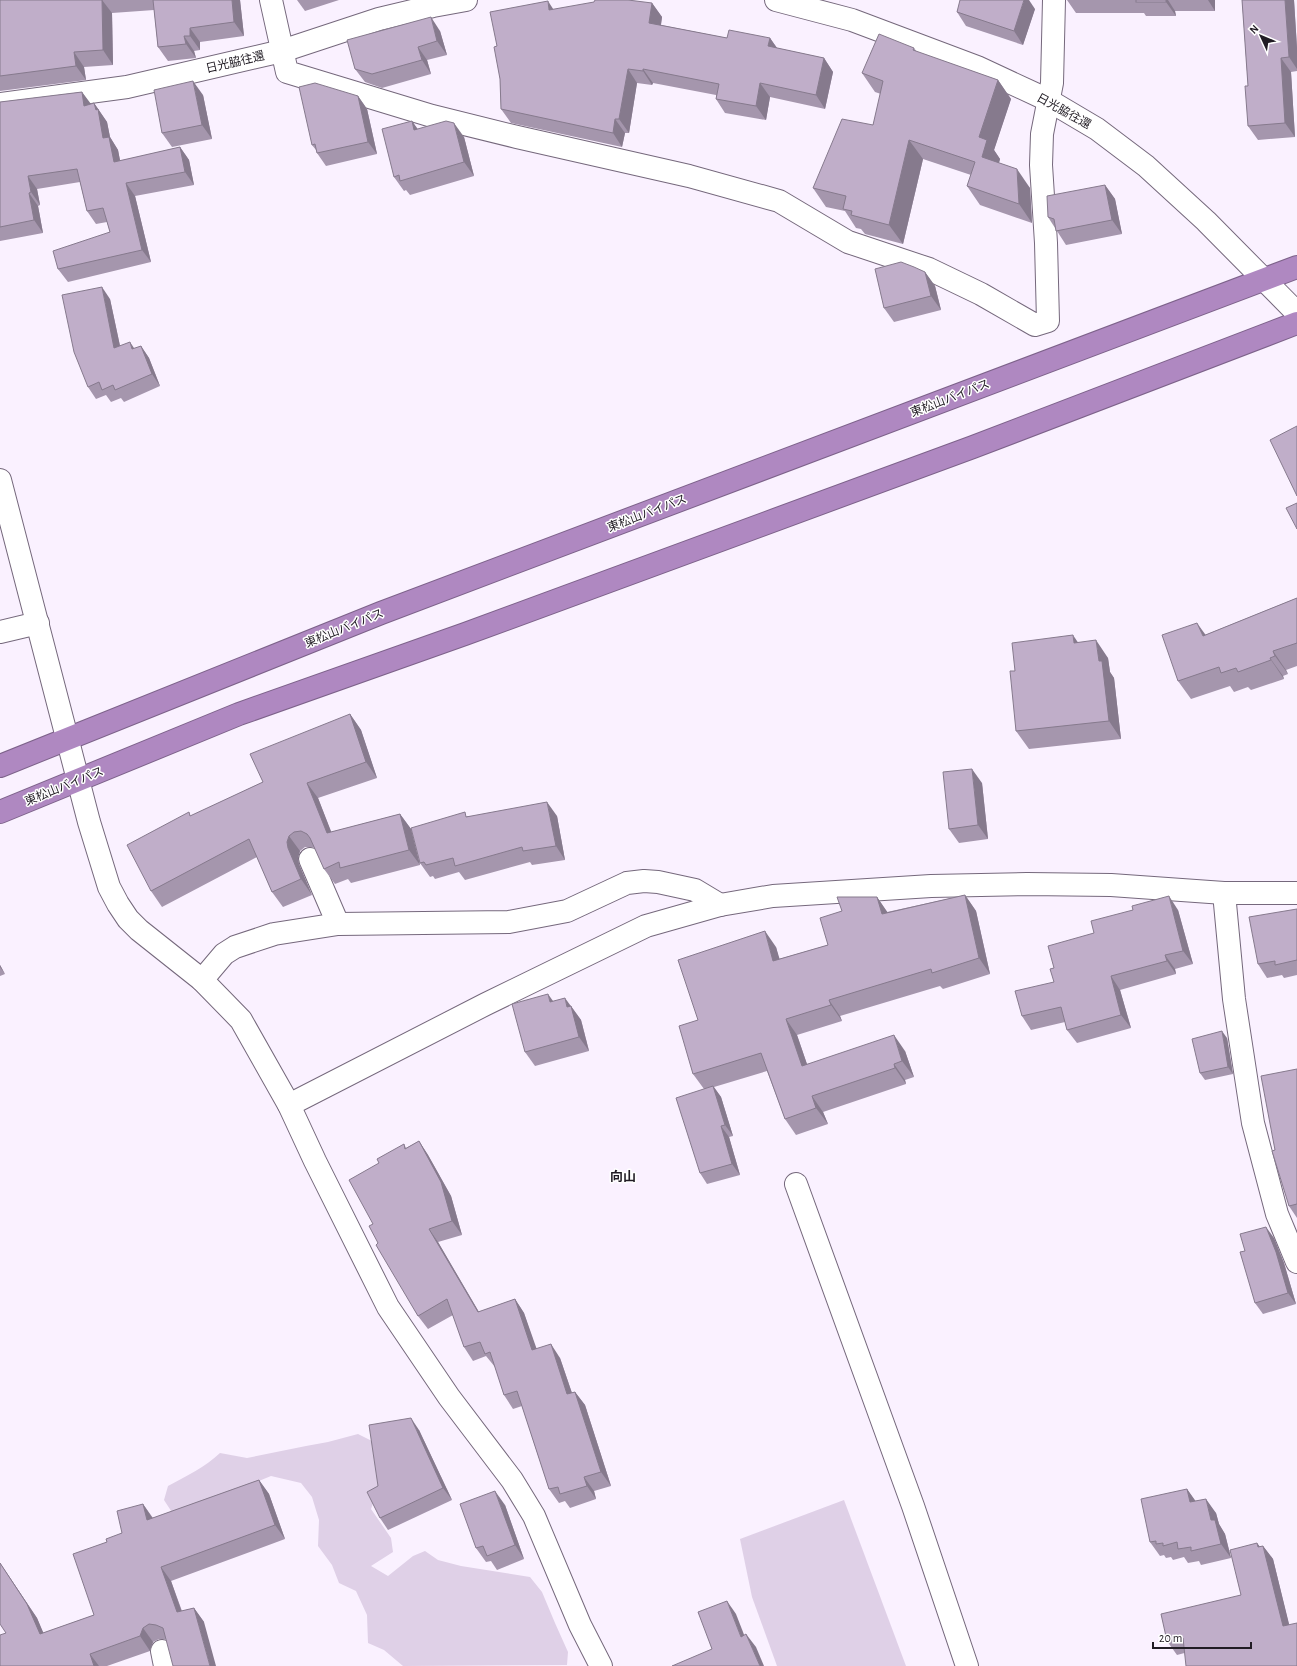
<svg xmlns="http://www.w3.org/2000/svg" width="1297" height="1666" viewBox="0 0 1297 1666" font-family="'Alegreya Sans','Noto Sans JP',sans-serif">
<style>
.green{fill:#dfd0e7}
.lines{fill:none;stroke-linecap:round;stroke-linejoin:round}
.minor-casing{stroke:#75687c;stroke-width:24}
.highway-casing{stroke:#7d628a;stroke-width:24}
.minor{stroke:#fff;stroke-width:22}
.highway{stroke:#af88c1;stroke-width:22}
.wall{fill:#a596ad}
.shaded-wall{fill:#867a8d}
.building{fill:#c0aec9;stroke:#867a8d}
.labels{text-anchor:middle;stroke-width:3;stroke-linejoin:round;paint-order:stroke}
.street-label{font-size:12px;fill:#211c24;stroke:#fff}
.neighbourhood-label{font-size:13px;font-weight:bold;fill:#211c24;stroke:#fff}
</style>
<rect width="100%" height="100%" fill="#faf1ff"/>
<g class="green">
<path d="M358,1434L372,1441L379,1486L371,1509L391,1538L393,1552L371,1566L388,1576L413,1556L425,1551L438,1560L461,1566L530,1577L542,1592L555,1623L568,1652L567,1665L403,1666L384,1650L368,1643L367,1615L356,1591L339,1583L332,1565L318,1546L319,1520L312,1497L301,1483L271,1476L242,1488L177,1520L164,1500L168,1486C187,1476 205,1467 220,1453L247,1458L306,1446L328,1442Z"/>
<polygon points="844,1500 906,1666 777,1666 752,1597 740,1539"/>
</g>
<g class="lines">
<g class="minor-casing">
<g id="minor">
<polyline points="271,0 287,72 432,116 517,137 689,176 779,201 848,242 929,269 981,294 1035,325 1048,321 1046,243 1041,165 1042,134 1052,83 1054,0"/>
<polyline points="776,0 852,20 977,67 1048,100 1097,129 1146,166 1206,221 1297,313"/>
<polyline points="0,104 127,87 282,51 379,19 433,6 466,0"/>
<polyline points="0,480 89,822 109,887 118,904 128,919 139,930 202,980 241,1020 289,1105 315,1161 388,1307 449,1397 512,1480 534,1516 580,1625 601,1666"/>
<polyline points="0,632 38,623"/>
<polyline points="310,859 338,924"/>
<polyline points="1224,893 1234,999 1253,1123 1277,1214 1297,1262"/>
<polyline points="202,980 224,954 235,947 274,934 338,924 509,922 567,911 627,883 644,881 658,882 695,890 720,905"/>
<polyline points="289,1105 486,1004 646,926 720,905 773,896 931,886 1027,884 1111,885 1224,893 1297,893"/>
<polyline points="796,1184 913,1506 967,1666"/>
<polyline points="162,1651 165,1666"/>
</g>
</g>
<g class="highway-casing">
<g id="highway">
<polyline points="0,766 381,613 1297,267"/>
<polyline points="0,812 239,714 465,634 973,447 1297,323"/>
</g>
</g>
<use href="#minor" class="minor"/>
<use href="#highway" class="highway"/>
</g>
<g class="wall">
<polygon points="0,0 240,0 244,36 200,42 200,50 194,51 196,58 168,61 158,47 154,10 112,13 113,65 84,67 86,80 0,91"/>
<polygon points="297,0 339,0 305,11"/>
<polygon points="1067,0 1215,0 1215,11 1175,11 1176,16 1146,16 1144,13 1076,13"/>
<polygon points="1242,0 1294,0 1297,48 1297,71 1291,72 1295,137 1258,140 1248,126 1248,86"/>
<polygon points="652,3 662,17 661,25 727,38 770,38 777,48 824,58 833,72 825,109 770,97 766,120 725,113 716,99 716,95 653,83 652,85 637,83 629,133 625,133 622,147 511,123 501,109 500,79 497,46 554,10"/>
<polygon points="1035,9 1023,45 966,26 957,12"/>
<polygon points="440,31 447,55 427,60 431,74 382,88 365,82 355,69"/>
<polygon points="914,48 917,52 998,80 1011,99 994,150 1000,159 999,163 1030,188 1032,223 980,205 967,186 971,175 923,159 903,244 865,234 861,229 856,228 845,211 826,207 813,188 873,125 881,94 875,92 862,73"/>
<polygon points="82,92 90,104 94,103 107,122 110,137 118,150 120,161 180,147 189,160 194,185 135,196 151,262 68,282 58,269 110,232 107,222 96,224 87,211 80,182 37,189 40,205 38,206 43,233 0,241 0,102"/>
<polygon points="203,95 212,139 172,147 162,133"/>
<polygon points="358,96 367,109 377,154 326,166 317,153 316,150 312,145"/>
<polygon points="412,121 417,129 464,137 474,176 410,195 406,190 404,191 394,177"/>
<polygon points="1105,185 1115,199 1122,234 1066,245 1048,217"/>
<polygon points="925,272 935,286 941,310 894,322 884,308"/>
<polygon points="110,299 120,346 134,349 141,346 149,358 160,386 124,402 121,398 111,402 106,395 96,399 88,387"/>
<polygon points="1297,598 1297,666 1286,670 1288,674 1283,676 1284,679 1251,690 1248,687 1234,692 1230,686 1191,699 1178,681 1205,635"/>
<polygon points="1078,642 1108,658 1110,672 1114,678 1121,739 1029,749 1016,731 1015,671"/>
<polygon points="350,714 361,730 377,778 318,798 331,832 400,814 411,829 420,865 351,883 348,879 335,884 324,869 315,848 312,847 305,847 300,851 298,858 299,864 312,895 283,907 272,892 257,857 162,907 151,891 191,816 263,782"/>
<polygon points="982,783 988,839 959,843 949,829"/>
<polygon points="467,816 557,816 565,860 532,865 530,862 465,880 459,872 435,879 433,876 430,877 420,863"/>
<polygon points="965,895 976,911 990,974 943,989 940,986 840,1016 842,1021 797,1035 807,1064 905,1051 914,1077 905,1080 906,1084 823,1112 828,1124 796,1135 785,1119 767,1071 714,1087 721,1097 733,1136 729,1137 740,1175 707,1184 700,1173 704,1089 693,1074 698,1020 776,947 779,959 828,945 842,911 877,897 887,912"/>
<polygon points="1297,909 1297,975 1284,978 1282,975 1267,978 1258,964"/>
<polygon points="1178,910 1193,964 1175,969 1176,974 1120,990 1131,1028 1077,1043 1067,1030 1065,1022 1031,1030 1022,1016 1054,982 1054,968"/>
<polygon points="0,965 5,974 0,976"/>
<polygon points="553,1002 571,1006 581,1020 589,1051 535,1066 525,1052"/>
<polygon points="1227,1038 1233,1074 1205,1080 1200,1073"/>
<polygon points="1297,1069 1297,1218 1289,1206 1275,1150"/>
<polygon points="419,1141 428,1155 451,1196 462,1235 438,1242 479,1312 515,1299 524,1313 536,1349 560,1358 572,1393 575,1392 585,1405 611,1486 594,1491 596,1499 570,1508 565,1501 559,1503 549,1489 522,1406 513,1409 504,1395 495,1367 486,1356 473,1361 464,1347 453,1315 428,1329 418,1316 378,1243 373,1224 379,1163 404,1144 406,1148"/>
<polygon points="1274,1238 1284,1263 1296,1304 1263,1314 1255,1303"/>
<polygon points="419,1430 452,1500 388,1530 380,1518 378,1486"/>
<polygon points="259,1480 269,1494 285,1539 171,1581 182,1611 194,1608 204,1622 166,1639 159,1639 153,1642 150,1651 107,1666 0,1666 6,1633 0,1563 37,1618 43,1633 94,1615 107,1542 122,1533 143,1504 153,1518"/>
<polygon points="1187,1489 1195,1501 1216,1513 1219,1524 1225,1534 1231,1558 1201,1565 1199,1561 1188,1563 1184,1557 1173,1560 1171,1557 1166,1558 1164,1555 1160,1556 1150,1542"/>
<polygon points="505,1505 524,1559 497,1570 491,1561 486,1562 476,1548"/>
<polygon points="1257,1543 1260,1547 1263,1546 1273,1559 1289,1625 1177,1655 1167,1641 1241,1595"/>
</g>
<g class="shaded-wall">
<polygon points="102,0 112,13 113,65 103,50"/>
<polygon points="232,0 240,0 244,36 234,22"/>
<polygon points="1024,0 1029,0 1035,9 1023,45 1014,31"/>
<polygon points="1166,0 1168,0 1175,11 1176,16 1166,2"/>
<polygon points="1208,0 1215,0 1215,11"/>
<polygon points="1285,0 1294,0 1297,48 1297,69 1289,57"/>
<polygon points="548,1 557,15 549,10"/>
<polygon points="652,3 662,17 659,37 649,23"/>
<polygon points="431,17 440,31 447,55 437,41"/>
<polygon points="190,28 200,42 200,50 190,36"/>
<polygon points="184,36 194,51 196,58 186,44"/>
<polygon points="770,38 779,51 768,46"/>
<polygon points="418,47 427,60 431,74 422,60"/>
<polygon points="74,52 84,67 86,80 76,66"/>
<polygon points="824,58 833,72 825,109 816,95"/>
<polygon points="1281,58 1291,72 1295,137 1285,123"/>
<polygon points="628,69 637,83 629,133 619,119"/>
<polygon points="643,69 653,83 652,85 643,71"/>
<polygon points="998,80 1011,99 994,150 1000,159 995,176 982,157 979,137"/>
<polygon points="193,81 203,95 212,139 202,125"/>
<polygon points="760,83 770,97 766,120 756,106"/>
<polygon points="82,92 91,104 84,106"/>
<polygon points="358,96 367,109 377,154 368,142"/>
<polygon points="94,103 107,122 110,137 118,150 123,175 114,162 103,138"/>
<polygon points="615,119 625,133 622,147 613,133"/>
<polygon points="412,121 422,135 414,130"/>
<polygon points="454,123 464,137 474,176 464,162"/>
<polygon points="909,140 923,159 903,244 889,225"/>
<polygon points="180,147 189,160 194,185 185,172"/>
<polygon points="1017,169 1030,188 1032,223 1019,204"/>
<polygon points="28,176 37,189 40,205 31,192"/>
<polygon points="126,183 135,196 151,262 142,250"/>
<polygon points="1105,185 1115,199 1122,234 1112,220"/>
<polygon points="29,193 38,206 43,233 34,220"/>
<polygon points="925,272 935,286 941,310 931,296"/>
<polygon points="102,287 110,299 123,360 114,348"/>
<polygon points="130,342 138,354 132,349"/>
<polygon points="141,346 149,358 160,386 152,374"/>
<polygon points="1197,623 1210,641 1203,636"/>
<polygon points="1073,635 1085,653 1074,643"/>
<polygon points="1096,640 1108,658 1110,672 1114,678 1121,739 1109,721 1099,661"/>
<polygon points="1273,651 1286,670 1288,674 1275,656"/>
<polygon points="1270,658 1283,676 1284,679 1271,660"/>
<polygon points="350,714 361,730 377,778 366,762"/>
<polygon points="972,769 982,783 988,839 978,825"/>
<polygon points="307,783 318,798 338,849 327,833"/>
<polygon points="547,802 557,816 565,860 556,846"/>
<polygon points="400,814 411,829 420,865 409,850"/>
<polygon points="289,836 300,851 298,858 299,864 312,895 301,879 288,848 287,842"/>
<polygon points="965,895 976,911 990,974 979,958"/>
<polygon points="1169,896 1178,910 1193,964 1183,951"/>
<polygon points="877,897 888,913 882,914"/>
<polygon points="765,931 776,947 785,977 773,961"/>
<polygon points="1165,955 1175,969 1176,974 1167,961"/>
<polygon points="0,965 5,974 0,967"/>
<polygon points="1111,976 1120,990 1131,1028 1121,1015"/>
<polygon points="548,994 558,1008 550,1002"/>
<polygon points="565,998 581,1020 589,1051 579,1037 567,1007"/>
<polygon points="829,1000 840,1016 842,1021 831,1005"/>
<polygon points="786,1019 797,1035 813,1082 802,1066"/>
<polygon points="1222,1031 1227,1038 1233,1074 1228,1067"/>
<polygon points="894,1035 905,1051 914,1077 902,1061"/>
<polygon points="894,1064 905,1080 906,1084 895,1068"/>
<polygon points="713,1086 721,1097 733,1136 725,1125"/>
<polygon points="812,1096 823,1112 828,1124 816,1108"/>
<polygon points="721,1126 729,1137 740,1175 732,1164"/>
<polygon points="419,1141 428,1155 451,1196 462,1235 452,1221"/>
<polygon points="1266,1227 1274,1238 1284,1263 1296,1304 1288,1293"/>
<polygon points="429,1229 438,1242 487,1326 478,1312"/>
<polygon points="515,1299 524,1313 542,1364 532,1350"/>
<polygon points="551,1344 560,1358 577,1408 567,1394"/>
<polygon points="575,1392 585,1405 611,1486 601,1472"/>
<polygon points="411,1418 419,1430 452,1500 443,1488"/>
<polygon points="584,1477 594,1491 596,1499 587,1486"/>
<polygon points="259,1480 269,1494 285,1539 275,1525"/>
<polygon points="1187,1489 1197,1503 1190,1502"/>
<polygon points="495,1491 505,1505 524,1559 515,1545"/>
<polygon points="1206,1499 1216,1513 1219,1524 1225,1534 1231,1558 1221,1544 1211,1520"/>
<polygon points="143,1504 153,1519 147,1520"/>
<polygon points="1257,1543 1266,1555 1263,1546 1273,1559 1293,1640 1283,1626"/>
<polygon points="0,1563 37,1618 50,1648 40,1634"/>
<polygon points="161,1567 171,1581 187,1627 177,1612"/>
<polygon points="727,1601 736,1614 750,1650 741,1637"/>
<polygon points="194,1608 204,1622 216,1666 210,1666"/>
<polygon points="143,1628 153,1642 150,1651 140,1636"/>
<polygon points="746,1634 756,1647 764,1666 760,1666"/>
<polygon points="90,1654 99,1666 94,1666"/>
</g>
<g class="building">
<polygon points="0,0 102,0 103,50 74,52 76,66 0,76"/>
<polygon points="153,0 232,0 234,22 190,28 190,36 184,36 186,44 158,47"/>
<polygon points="595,0 628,0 652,3 649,23 727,38 729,30 770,38 768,46 824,58 816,95 760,83 756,106 716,99 719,84 643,69 643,71 628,69 619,119 615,119 613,133 501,109 500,79 494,47 497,46 490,12 548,1 549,10 594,2"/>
<polygon points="960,0 1024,0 1014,31 957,12"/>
<rect x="1136" y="0" width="30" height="2"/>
<polygon points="1242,0 1285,0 1289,57 1281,58 1285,123 1248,126 1245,86 1248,86"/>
<polygon points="431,17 437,41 418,47 422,60 372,74 355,69 347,40"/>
<polygon points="879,34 914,48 913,50 998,80 979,137 987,140 982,157 1017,169 1019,204 967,186 975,162 909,140 889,225 851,215 852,211 843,209 846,196 813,188 842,119 873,125 883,81 862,73"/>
<polygon points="193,81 202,125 162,133 154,90"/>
<polygon points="315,83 358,96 368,142 317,153 315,144 312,145 299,87"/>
<polygon points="82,92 84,106 94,103 96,110 98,109 103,138 109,137 114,162 180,147 185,172 126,183 142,250 58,269 53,251 110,232 103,208 87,211 77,169 28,176 31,192 29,193 34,220 0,227 0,102"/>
<polygon points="412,121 414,130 446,121 454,123 464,162 400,181 399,175 394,177 382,129"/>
<polygon points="1105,185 1112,220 1056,231 1054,219 1048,217 1047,196"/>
<polygon points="901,262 914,267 925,272 931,296 884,308 875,269"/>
<polygon points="102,287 114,348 130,342 132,349 141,346 152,374 115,390 113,385 102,390 99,382 88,387 74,352 62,295"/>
<polygon points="1297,426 1297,496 1270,440"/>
<polygon points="1297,503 1297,529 1286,508"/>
<polygon points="1297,598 1297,643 1273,651 1275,656 1270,658 1271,660 1238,672 1236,668 1221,673 1219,667 1178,681 1162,635 1197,623 1203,636"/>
<polygon points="1073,635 1074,643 1096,640 1099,661 1102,661 1109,721 1016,731 1010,671 1015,671 1012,643"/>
<polygon points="350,714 366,762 307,783 327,833 400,814 409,850 340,868 339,862 324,869 310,838 307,834 301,831 294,832 289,836 287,842 288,848 301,879 272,892 249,839 151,891 127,845 189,812 190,816 263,782 250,754"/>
<polygon points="972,769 978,825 949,829 943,772"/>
<polygon points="547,802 556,846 523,851 522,847 455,866 453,858 426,865 424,862 420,863 411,828 465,812 466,817"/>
<polygon points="965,895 979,958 932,973 931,969 829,1000 831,1005 786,1019 802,1066 894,1035 902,1061 894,1064 895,1068 812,1096 816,1108 785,1119 761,1053 693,1074 679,1026 698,1020 678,960 765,931 773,961 828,945 820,918 842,911 837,897 877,897 882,914"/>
<polygon points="1169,896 1183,951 1165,955 1167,961 1111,976 1121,1015 1067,1030 1061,1007 1022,1016 1015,991 1054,982 1050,969 1054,968 1048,946 1094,933 1091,921 1133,910 1132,906"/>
<polygon points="1297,909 1297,960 1275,965 1275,961 1258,964 1249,917"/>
<polygon points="548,994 550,1002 565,998 567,1007 571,1006 579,1037 525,1052 512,1004"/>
<polygon points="1222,1031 1228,1067 1200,1073 1192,1039"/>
<polygon points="1297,1069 1297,1204 1289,1206 1272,1151 1275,1150 1261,1076"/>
<polygon points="713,1086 725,1125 721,1126 732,1164 700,1173 676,1098"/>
<polygon points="419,1141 441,1182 452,1221 429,1229 478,1312 515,1299 532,1350 551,1344 567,1394 575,1392 601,1472 584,1477 587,1486 560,1494 558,1487 549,1489 517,1391 504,1395 490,1352 485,1354 480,1342 464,1347 447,1299 418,1316 376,1245 378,1243 369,1226 373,1224 349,1180 379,1163 377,1159 404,1144 405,1149"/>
<polygon points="1266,1227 1276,1252 1288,1293 1255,1303 1240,1252 1245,1251 1240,1234"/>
<polygon points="411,1418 443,1488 380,1518 367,1492 378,1486 369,1425"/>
<polygon points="259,1480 275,1525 161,1567 177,1612 194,1608 210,1666 173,1666 163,1628 156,1625 149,1624 143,1628 140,1636 90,1654 94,1666 0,1666 0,1635 6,1633 0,1624 0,1563 27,1604 40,1634 94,1615 73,1554 107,1542 106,1539 122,1533 117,1511 143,1504 147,1520"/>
<polygon points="1187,1489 1190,1502 1206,1499 1211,1520 1215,1520 1221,1544 1191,1551 1191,1547 1178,1549 1177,1542 1163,1546 1163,1543 1156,1544 1156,1541 1150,1542 1141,1499"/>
<polygon points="495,1491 515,1545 487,1556 483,1546 476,1548 460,1504"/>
<polygon points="1257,1543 1258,1547 1263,1546 1283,1626 1297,1623 1297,1666 1186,1666 1183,1638 1167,1641 1161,1614 1241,1595 1230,1550"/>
<polygon points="727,1601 741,1637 746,1634 760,1666 672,1666 712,1649 698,1612"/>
</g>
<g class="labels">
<g class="street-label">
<text transform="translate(235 62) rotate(-13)" y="4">日光脇往還</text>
<text transform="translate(1064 111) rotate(29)" y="4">日光脇往還</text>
<text transform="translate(950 398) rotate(-21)" y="4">東松山バイパス</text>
<text transform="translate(647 513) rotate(-21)" y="4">東松山バイパス</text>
<text transform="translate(344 628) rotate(-22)" y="4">東松山バイパス</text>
<text transform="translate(64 786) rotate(-22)" y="4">東松山バイパス</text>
</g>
<g class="neighbourhood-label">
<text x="623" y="1181">向山</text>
</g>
</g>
<g transform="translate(1261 36) rotate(314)" stroke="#ffffff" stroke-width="3" paint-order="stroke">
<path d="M0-3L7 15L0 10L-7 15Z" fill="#211c24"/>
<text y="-6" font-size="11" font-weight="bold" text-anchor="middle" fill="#211c24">N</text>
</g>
<path d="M1153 1642v6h98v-6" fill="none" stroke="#211c24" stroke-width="2"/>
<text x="1159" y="1642" font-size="12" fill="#211c24" stroke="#ffffff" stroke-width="3" paint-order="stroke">20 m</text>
</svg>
